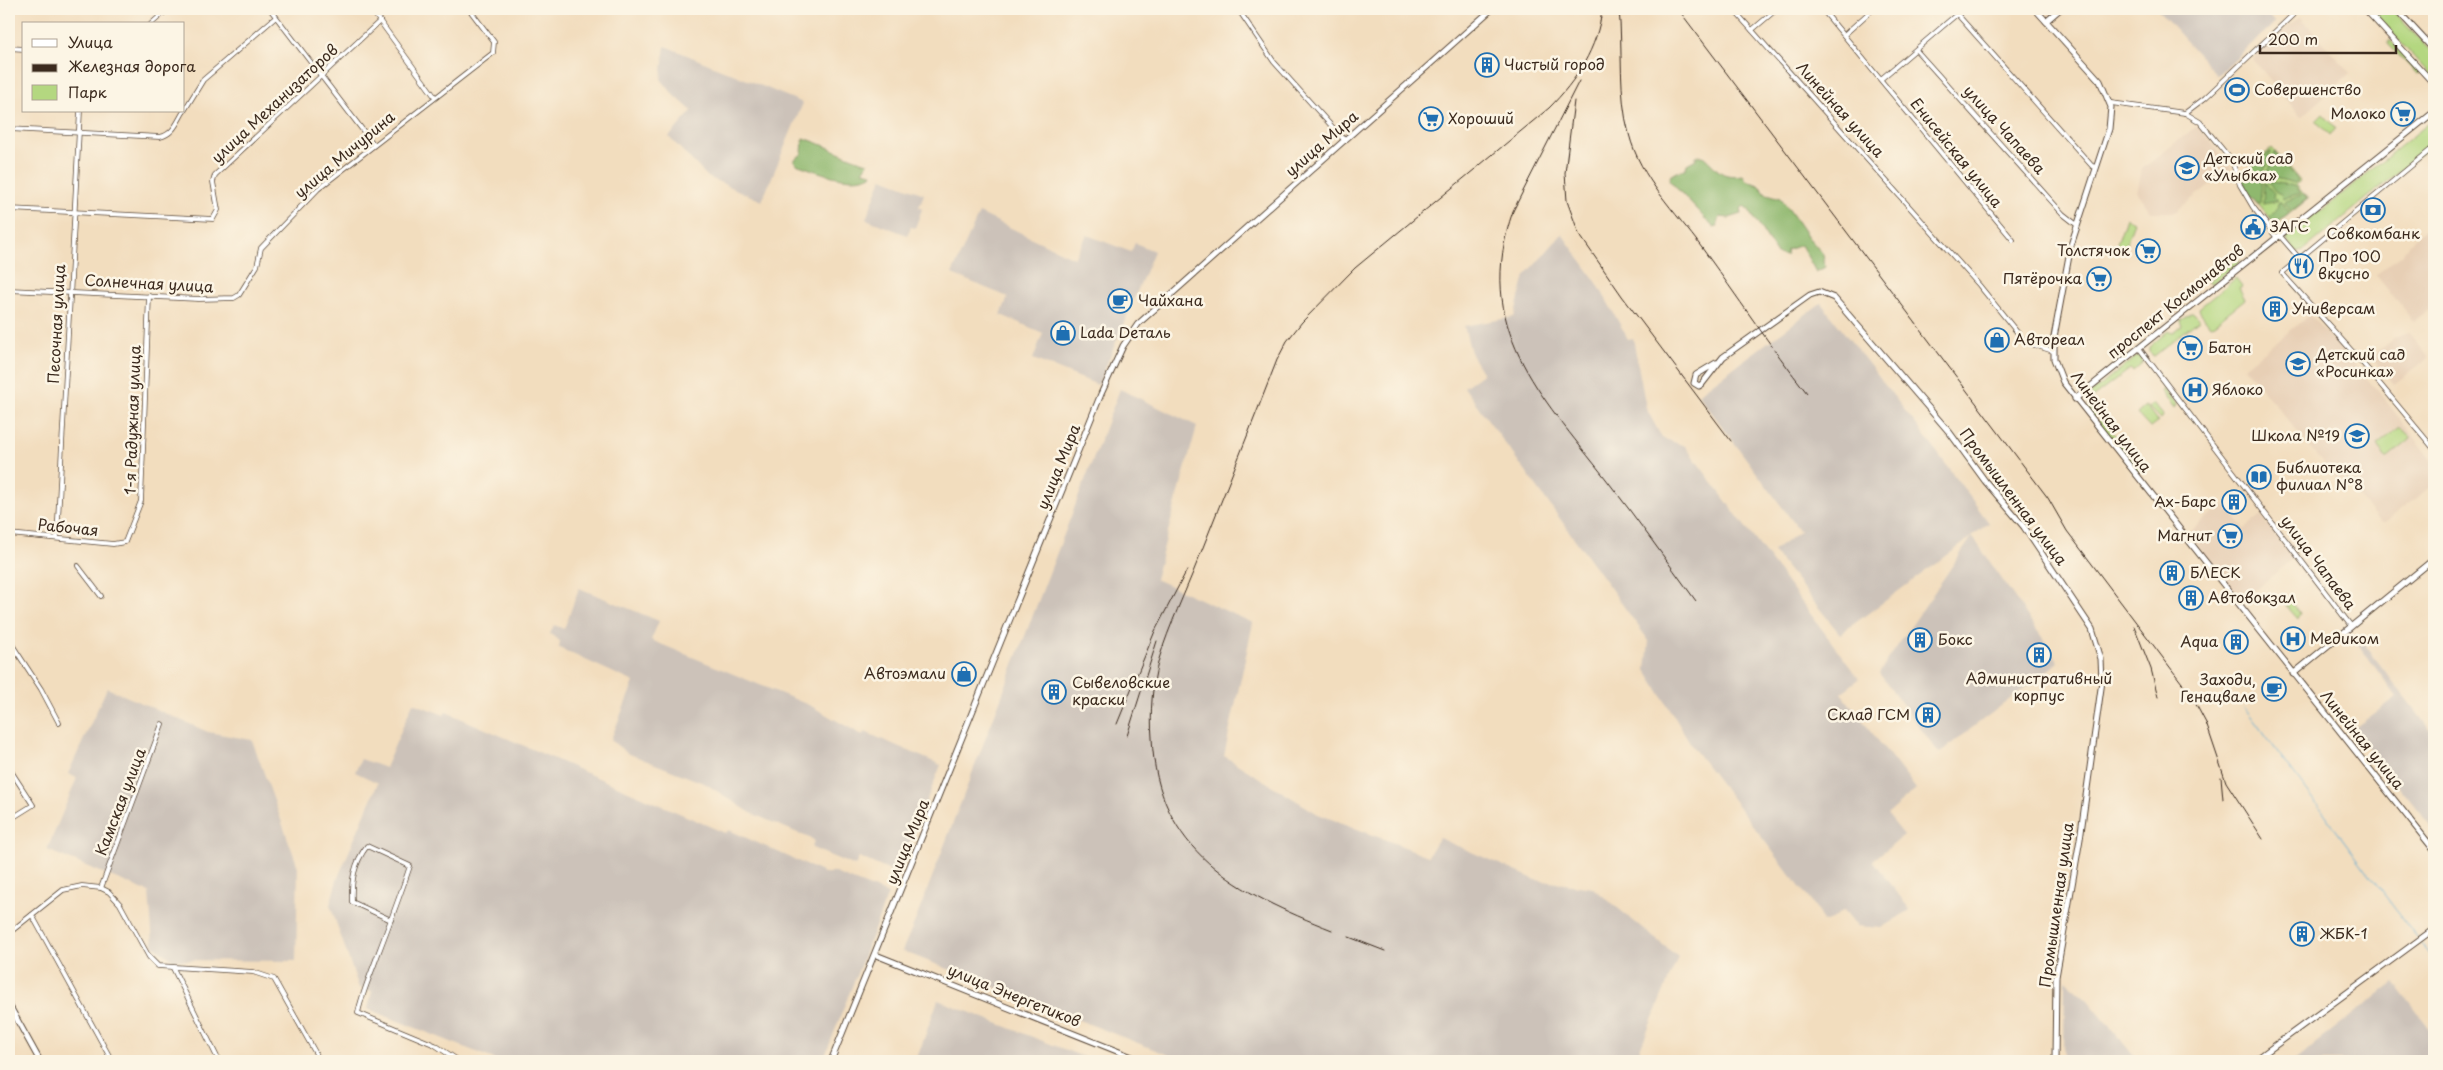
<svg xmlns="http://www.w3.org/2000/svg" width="2443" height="1070" viewBox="0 0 2443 1070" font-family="'Playpen Sans',sans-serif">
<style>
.built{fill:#e7cfb5}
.industrial{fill:#ccc2b9}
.green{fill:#b4d780;stroke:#78804f}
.forest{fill:#8fb86e;stroke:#657146}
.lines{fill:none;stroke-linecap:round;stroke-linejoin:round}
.stream{stroke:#57a9d2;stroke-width:1}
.street-casing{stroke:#564536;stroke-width:5.5}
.secondary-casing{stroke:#564536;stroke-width:7}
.street{stroke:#fff;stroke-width:4}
.secondary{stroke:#fff;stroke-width:5}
.rail{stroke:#3b2a1e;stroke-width:1}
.labels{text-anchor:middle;stroke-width:5;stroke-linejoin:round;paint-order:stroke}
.poi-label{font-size:15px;fill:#3b2a1e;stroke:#fcf5e5;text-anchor:start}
.street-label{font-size:15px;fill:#3b2a1e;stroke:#fcf5e5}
</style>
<rect width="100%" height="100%" fill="#fcf5e5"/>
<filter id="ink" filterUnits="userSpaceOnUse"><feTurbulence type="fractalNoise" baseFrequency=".02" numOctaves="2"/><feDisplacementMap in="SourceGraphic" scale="10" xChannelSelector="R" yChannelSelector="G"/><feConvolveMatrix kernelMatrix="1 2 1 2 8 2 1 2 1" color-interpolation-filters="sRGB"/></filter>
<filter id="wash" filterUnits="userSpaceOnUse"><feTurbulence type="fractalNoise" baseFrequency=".0096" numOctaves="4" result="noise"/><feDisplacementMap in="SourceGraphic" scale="20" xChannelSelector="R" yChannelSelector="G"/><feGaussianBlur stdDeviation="1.12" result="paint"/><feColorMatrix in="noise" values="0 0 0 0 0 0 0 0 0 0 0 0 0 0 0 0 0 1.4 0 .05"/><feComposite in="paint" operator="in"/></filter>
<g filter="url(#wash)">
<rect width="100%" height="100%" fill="#f2ddbe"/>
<g class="built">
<polygon points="2300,16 2350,73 2301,117 2253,59"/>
<polygon points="2198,125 2231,168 2175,212 2151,212 2137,192 2142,169"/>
<polygon points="2430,225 2434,230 2434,307 2413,321 2376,275 2401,255 2414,239"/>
<polygon points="2310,315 2378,391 2434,462 2434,484 2385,522 2380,522 2343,478 2338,481 2244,367"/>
<polygon points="2409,333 2429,358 2394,384 2372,356 2394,338"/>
<polygon points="2224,504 2244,529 2261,516 2292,559 2242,601 2188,533"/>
</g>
<g class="industrial">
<polygon points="2161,9 2262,9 2275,23 2217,75 2159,11"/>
<polygon points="665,46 803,103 762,201 708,177 669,137 692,111 673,94 661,79"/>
<polygon points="882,178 924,194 919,207 922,209 915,228 911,227 907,235 866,219"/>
<polygon points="979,213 1074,258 1087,235 1131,252 1135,243 1154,251 1098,385 1033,359 1043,333 1001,315 1008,297 952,274"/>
<polygon points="1562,234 1597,283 1628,339 1633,338 1646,408 1662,438 1685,446 1859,679 1841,693 1916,789 1887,814 1904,835 1873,860 1910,910 1881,928 1857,926 1844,910 1834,918 1823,922 1816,908 1694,749 1646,670 1649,641 1464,387 1483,374 1472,356 1464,326 1514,317 1525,276"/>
<polygon points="1821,303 1931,444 1989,523 1972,536 2059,662 1939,753 1879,673 1972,537 1840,634 1773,551 1800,531 1698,394"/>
<polygon points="1120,389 1197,426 1155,579 1253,623 1224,756 1318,814 1428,856 1439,838 1536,880 1593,888 1678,957 1635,1061 1184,1061 902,951 916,919"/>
<polygon points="579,588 659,621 651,640 811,706 862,735 865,732 941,765 897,874 859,857 855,866 812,848 814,840 751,813 706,784 627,753 613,742 611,739 634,682 559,648 560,641 550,634 554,625 564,629"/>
<polygon points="2358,636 2434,735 2434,830 2353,729 2397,697 2354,639"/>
<polygon points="107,688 208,732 252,740 298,867 296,961 173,960 153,945 149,892 47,850 77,778 68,774"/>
<polygon points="413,703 444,715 446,712 725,833 729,830 824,873 835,873 888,894 823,1061 499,1061 368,1009 372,991 359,988 330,905 337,880 378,783 355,772 361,759 385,768"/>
<polygon points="2065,980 2087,999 2138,1061 2064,1061"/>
<polygon points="2394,982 2434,1034 2434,1061 2293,1061"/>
<polygon points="938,1000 1094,1061 916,1061"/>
</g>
<g class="green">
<polygon points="2370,9 2391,9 2434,55 2434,79"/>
<polygon points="2390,40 2420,72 2417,74 2388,44"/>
<polygon points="2323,114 2336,128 2330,136 2316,121"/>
<polygon points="2434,119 2434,143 2304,250 2296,252 2287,241 2287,236 2317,212 2321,211"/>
<polygon points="2272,148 2300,181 2296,185 2308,199 2275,225 2242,184 2241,175"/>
<polygon points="2126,218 2134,222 2123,252 2115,249"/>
<polygon points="2237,257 2239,262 2212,284 2208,282"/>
<polygon points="2236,278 2242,286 2239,288 2245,299 2214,324 2210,325 2200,312 2199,308"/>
<polygon points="2191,313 2194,313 2199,320 2153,357 2149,351 2149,347 2168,331 2172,333 2182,326 2180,321"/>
<path d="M2137,356H2141L2143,359L2142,363L2133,371L2130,369L2092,398L2091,403L2098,415L2094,417C2088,410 2085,403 2090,394Z"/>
<polygon points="2163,389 2176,404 2174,409 2161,391"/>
<polygon points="2153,403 2163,415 2160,419 2149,408"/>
<polygon points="2146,406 2158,422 2150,428 2137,414"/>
<polygon points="2099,420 2103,420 2141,468 2137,471 2098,424"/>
<polygon points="2400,427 2411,437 2410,440 2388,458 2385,458 2377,445"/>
<polygon points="2287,598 2301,613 2298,619 2282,601"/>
</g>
<g class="forest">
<path d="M803,138C825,144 845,157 868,163L863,171L872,173L871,175C850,186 817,171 796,164L794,160L802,154Z"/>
<polygon points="2271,151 2263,175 2248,170"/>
<polygon points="2274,152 2298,181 2295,183 2266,176"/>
<path d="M1696,156H1703C1720,171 1720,178 1743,175L1746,180L1758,185L1767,194L1781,198L1808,237L1823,254L1825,267L1816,272L1801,245L1787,250L1786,256L1777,254L1749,210L1744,206L1741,209L1742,214L1729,218L1720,217L1717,227L1714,228L1669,180L1671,175L1686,168L1687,164L1696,159Z"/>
<path d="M2246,172L2262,180L2260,204C2251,199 2244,187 2242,176Z"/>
<polygon points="2267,181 2295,186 2301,193 2282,199 2281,194 2276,192"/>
<polygon points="2264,182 2274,193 2273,197 2277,201 2263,204"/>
<polygon points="2303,194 2307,199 2291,211 2284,202"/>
<polygon points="2281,202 2290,213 2275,225 2269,217 2277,209 2278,203"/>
</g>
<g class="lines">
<g class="stream">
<polyline points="2244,707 2416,937"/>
<polyline points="2421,944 2434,961"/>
</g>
</g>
</g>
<g filter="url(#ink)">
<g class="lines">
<g class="street-casing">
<g id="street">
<polyline points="270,9 374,145"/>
<polyline points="371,9 435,97"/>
<polyline points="1238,9 1274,62 1345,141"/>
<polyline points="1733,9 1979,285 2025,342 2053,351"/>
<polyline points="1822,9 2013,240"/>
<polyline points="1957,14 2092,166 2096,167"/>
<polyline points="151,24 168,9"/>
<polyline points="1752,30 1777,9"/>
<polyline points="1844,35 1873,9"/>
<polyline points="9,48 24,49"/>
<polyline points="1916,50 2063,214 2077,225"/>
<polyline points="1881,79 1963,9"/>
<polyline points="2111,103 2185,113 2200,122 2232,161 2240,185 2253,207 2277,238"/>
<polyline points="184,111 203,80 276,17"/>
<polyline points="2185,113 2205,98 2299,9"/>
<path d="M9,129L160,137C174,134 177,122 184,111"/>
<polyline points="2434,147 2282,273 2360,360 2434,449"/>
<polyline points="9,209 213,219 218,210 213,182 215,175 380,21"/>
<polyline points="2280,236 2299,258"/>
<polyline points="9,290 199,299 234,298 239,295 257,266 261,248 318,189 493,53 494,42 469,9"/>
<polyline points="2139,348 2351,626"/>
<polyline points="9,534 113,544 125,542 141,501 149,296"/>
<polyline points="57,538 80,111"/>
<polyline points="78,566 101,596"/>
<polyline points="9,640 41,689 59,723"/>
<polyline points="9,768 33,805 9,820"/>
<polyline points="101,888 162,724"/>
<polyline points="32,915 112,1061"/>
<path d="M391,920L352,902C351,881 354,863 367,846L410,866C400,896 389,925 378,954C371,974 362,993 358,1013L435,1045L459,1061"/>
<polyline points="9,933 63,890 82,886 101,888 109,892 120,904 149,957 158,966 253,972 274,979 320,1061"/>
<polyline points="173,968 219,1061"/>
</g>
</g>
<g class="secondary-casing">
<g id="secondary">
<polyline points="2035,9 2100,81 2111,107 2109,129 2071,245 2054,337 2054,359 2063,382 2434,850"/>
<polyline points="2365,9 2434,84"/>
<polyline points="2396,9 2434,50"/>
<polyline points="2046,21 2060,9"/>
<polyline points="1716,363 1696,375 1694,383 1699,386 1702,384 1723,357 1810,295 1819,292 1834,298 1950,433 1985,481 2024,527 2092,629 2101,659 2102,681 2080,839 2056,977 2055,1061"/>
<polyline points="2075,399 2434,112"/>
<polyline points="2293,674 2434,559"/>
<polyline points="876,955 1142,1061"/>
<polyline points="9,1005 40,1061"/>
<polyline points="831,1061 1101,394 1123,346 1138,324 1492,9"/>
<polyline points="2254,1061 2434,929"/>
</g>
</g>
<use href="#street" class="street"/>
<use href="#secondary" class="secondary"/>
<g class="rail">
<path d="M1619,9C1623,49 1618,94 1629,134C1640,178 1676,212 1702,248C1737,296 1770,346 1807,393"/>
<polyline points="1678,9 2048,498 2067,531 2191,695 2206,723 2226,782 2263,839"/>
<path d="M1579,81L1513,211C1473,327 1539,393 1606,479C1637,519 1666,560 1696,601"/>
<polyline points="1574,101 1565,173 1567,201 1579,234 1622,296 1731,441"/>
<polyline points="2134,626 2151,669 2158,697"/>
<polyline points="1117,724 1155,631 1187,570"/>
<polyline points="1127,736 1157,641"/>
<polyline points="2221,777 2223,799"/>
<path d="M1332,930C1238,893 1157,852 1152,738C1150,712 1152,684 1159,659C1169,626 1185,593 1198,560C1224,494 1251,427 1277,360L1287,341L1302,322L1355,268L1549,108C1576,81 1598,48 1602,9"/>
<polyline points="1349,937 1385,951"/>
</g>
</g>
</g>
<defs>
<g id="building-ring" transform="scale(1.25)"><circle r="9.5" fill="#fcf5e5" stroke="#1f6fb2" stroke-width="1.5"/><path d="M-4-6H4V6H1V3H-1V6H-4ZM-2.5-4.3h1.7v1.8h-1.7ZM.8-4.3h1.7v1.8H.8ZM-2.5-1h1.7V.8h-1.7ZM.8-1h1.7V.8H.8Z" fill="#1f6fb2"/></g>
<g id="stadium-ring" transform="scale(1.25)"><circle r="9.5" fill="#fcf5e5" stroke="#1f6fb2" stroke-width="1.5"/><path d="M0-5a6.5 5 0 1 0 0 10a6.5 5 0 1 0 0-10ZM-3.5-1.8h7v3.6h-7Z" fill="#1f6fb2"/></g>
<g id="supermarket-ring" transform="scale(1.25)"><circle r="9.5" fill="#fcf5e5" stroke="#1f6fb2" stroke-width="1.5"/><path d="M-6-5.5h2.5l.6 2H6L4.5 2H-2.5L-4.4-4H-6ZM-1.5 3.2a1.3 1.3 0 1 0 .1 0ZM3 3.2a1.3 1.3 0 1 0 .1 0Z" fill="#1f6fb2"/></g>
<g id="school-ring" transform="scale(1.25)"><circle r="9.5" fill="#fcf5e5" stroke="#1f6fb2" stroke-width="1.5"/><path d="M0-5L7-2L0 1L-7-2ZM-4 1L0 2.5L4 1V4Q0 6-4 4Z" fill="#1f6fb2"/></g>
<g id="bank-ring" transform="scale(1.25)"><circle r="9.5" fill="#fcf5e5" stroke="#1f6fb2" stroke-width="1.5"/><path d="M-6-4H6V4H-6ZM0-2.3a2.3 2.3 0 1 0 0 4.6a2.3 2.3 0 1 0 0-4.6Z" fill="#1f6fb2"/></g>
<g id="civic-ring" transform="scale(1.25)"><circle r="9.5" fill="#fcf5e5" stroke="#1f6fb2" stroke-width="1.5"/><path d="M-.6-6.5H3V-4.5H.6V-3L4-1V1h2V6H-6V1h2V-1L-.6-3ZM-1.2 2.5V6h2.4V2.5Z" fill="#1f6fb2"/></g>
<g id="restaurant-ring" transform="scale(1.25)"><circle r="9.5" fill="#fcf5e5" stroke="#1f6fb2" stroke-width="1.5"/><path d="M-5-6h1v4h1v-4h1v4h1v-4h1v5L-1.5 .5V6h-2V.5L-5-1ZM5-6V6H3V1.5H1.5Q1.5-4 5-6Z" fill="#1f6fb2"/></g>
<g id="cafe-ring" transform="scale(1.25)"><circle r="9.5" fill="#fcf5e5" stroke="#1f6fb2" stroke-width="1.5"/><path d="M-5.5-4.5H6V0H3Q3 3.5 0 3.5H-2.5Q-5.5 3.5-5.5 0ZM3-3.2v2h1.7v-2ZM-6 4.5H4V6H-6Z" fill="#1f6fb2"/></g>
<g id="shop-ring" transform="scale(1.25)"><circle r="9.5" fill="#fcf5e5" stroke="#1f6fb2" stroke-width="1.5"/><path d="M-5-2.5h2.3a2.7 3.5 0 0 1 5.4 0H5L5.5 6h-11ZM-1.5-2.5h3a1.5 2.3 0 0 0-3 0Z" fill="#1f6fb2"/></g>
<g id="hospital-ring" transform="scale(1.25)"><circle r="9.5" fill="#fcf5e5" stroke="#1f6fb2" stroke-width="1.5"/><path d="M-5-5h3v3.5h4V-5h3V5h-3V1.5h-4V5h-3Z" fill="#1f6fb2"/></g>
<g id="library-ring" transform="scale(1.25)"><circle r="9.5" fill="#fcf5e5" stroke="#1f6fb2" stroke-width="1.5"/><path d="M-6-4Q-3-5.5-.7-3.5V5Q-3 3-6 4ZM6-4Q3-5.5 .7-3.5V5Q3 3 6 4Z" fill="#1f6fb2"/></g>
</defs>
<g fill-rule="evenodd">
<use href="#building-ring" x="1487" y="65"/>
<use href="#stadium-ring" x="2237" y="90"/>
<use href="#supermarket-ring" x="2403" y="114"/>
<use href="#supermarket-ring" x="1431" y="119"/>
<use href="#school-ring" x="2187" y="168"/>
<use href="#bank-ring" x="2373" y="210"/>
<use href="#civic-ring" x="2253" y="227"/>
<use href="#supermarket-ring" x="2148" y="251"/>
<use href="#restaurant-ring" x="2301" y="266"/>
<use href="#supermarket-ring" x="2099" y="279"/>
<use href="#cafe-ring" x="1120" y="301"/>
<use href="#building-ring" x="2275" y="309"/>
<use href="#shop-ring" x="1063" y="333"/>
<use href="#shop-ring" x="1997" y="340"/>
<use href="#supermarket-ring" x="2190" y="348"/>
<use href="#school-ring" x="2298" y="364"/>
<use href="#hospital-ring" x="2195" y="390"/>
<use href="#school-ring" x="2357" y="436"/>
<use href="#library-ring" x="2259" y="477"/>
<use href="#building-ring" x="2234" y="502"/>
<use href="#supermarket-ring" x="2230" y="536"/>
<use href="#building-ring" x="2172" y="573"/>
<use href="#building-ring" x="2191" y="598"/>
<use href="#hospital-ring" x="2293" y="639"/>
<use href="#building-ring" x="1920" y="640"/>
<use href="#building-ring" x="2236" y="642"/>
<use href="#building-ring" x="2039" y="655"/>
<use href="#shop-ring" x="964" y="674"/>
<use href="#cafe-ring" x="2274" y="689"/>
<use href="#building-ring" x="1054" y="692"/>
<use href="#building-ring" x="1928" y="715"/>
<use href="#building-ring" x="2302" y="934"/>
</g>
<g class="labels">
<g class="poi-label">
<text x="1504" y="70">Чистый город</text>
<text x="2254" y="95">Совершенство</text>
<text x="2386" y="119" text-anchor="end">Молоко</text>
<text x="1448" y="124">Хороший</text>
<text x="2204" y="164">Детский сад<tspan x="2204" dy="17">«Улыбка»</tspan></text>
<text x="2270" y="232">ЗАГС</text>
<text x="2373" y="239" text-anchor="middle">Совкомбанк</text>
<text x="2130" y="256" text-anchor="end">Толстячок</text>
<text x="2318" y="262">Про 100<tspan x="2318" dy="17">вкусно</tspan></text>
<text x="2082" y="284" text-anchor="end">Пятёрочка</text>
<text x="1138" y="306">Чайхана</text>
<text x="2292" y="314">Универсам</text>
<text x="1080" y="338">Lada Dеталь</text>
<text x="2014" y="345">Автореал</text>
<text x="2208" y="353">Батон</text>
<text x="2316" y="360">Детский сад<tspan x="2316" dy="17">«Росинка»</tspan></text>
<text x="2212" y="395">Яблоко</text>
<text x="2340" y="441" text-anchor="end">Школа №19</text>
<text x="2276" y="473">Библиотека<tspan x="2276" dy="17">филиал N°8</tspan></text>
<text x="2216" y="507" text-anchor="end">Ах-Барс</text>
<text x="2212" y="541" text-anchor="end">Магнит</text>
<text x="2190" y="578">БЛЕСК</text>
<text x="2208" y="603">Автовокзал</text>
<text x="2310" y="644">Медиком</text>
<text x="1938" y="645">Бокс</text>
<text x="2218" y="647" text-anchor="end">Aqua</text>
<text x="946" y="679" text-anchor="end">Автоэмали</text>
<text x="2039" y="684" text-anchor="middle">Административный<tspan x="2039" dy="17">корпус</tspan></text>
<text x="2256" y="685" text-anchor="end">Заходи,<tspan x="2256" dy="17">Генацвале</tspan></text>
<text x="1072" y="688">Сывеловские<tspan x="1072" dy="17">краски</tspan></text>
<text x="1910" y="720" text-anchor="end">Склад ГСМ</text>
<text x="2320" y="939">ЖБК-1</text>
</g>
<g class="street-label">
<text transform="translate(275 104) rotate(-43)" y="5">улица Механизаторов</text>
<text transform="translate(1840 110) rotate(48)" y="5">Линейная улица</text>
<text transform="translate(2004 130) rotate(48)" y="5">улица Чапаева</text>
<text transform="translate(1322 144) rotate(-41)" y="5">улица Мира</text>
<text transform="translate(1956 153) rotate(51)" y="5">Енисейская улица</text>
<text transform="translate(345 155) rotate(-40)" y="5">улица Мичурина</text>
<text transform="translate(149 284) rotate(3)" y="5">Солнечная улица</text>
<text transform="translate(2176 302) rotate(-39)" y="5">проспект Космонавтов</text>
<text transform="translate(57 324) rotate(-87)" y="5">Песочная улица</text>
<text transform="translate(133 420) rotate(-88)" y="5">1-я Радужная улица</text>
<text transform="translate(2111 422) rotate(53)" y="5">Линейная улица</text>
<text transform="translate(1059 467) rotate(-68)" y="5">улица Мира</text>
<text transform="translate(2013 497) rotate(53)" y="5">Промышленная улица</text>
<text transform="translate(68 528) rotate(6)" y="5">Рабочая</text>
<text transform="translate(2318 563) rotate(53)" y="5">улица Чапаева</text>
<text transform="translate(2362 740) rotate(51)" y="5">Линейная улица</text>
<text transform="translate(121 802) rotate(-69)" y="5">Камская улица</text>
<text transform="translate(908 842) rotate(-68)" y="5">улица Мира</text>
<text transform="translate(2057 905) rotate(-82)" y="5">Промышленная улица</text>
<text transform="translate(1014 996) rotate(22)" y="5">улица Энергетиков</text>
</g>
</g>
<rect width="2443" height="1070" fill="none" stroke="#fcf5e5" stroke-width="30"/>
<rect x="22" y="22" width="162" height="90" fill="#fcf5e5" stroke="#afa495"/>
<rect x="32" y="39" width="25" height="8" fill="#ffffff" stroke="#afa495"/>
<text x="68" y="48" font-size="15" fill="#3b2a1e">Улица</text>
<rect x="32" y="64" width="25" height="8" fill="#3b2a1e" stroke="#afa495"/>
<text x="68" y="72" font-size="15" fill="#3b2a1e">Железная дорога</text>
<rect x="32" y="85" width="25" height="15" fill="#b4d780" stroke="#afa495"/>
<text x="68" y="98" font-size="15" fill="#3b2a1e">Парк</text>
<path d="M2260 45v8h136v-8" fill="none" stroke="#3b2a1e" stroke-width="2.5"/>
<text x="2268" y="45" font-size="15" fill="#3b2a1e" stroke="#fcf5e5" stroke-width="4" paint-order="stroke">200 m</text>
</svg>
